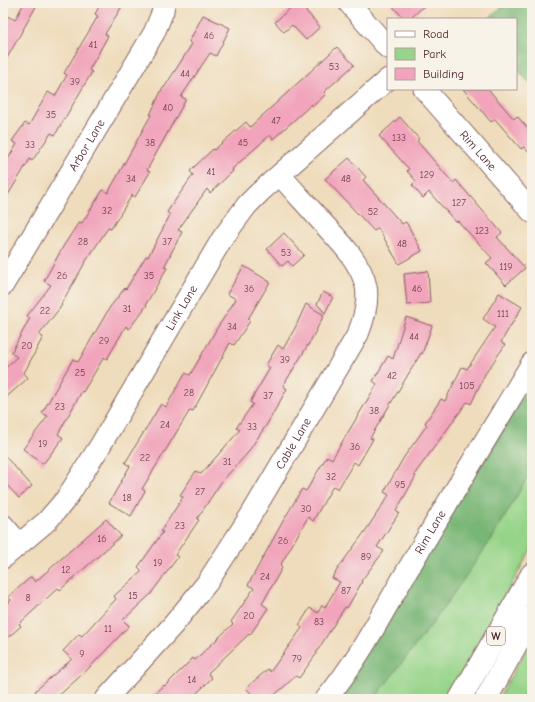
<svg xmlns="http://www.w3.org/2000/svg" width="535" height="702" viewBox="0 0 535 702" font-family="'Comic Neue',sans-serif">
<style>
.green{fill:#96d489;stroke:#707a5a}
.forest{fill:#78b675;stroke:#616a50}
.building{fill:#f1a4bb}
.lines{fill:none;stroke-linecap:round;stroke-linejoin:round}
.minor-casing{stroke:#84615e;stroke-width:23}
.highway-casing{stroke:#84615e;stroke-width:24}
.minor{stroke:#fff;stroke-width:21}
.highway{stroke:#fff;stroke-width:22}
.labels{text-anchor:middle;stroke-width:3.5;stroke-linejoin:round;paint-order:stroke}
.number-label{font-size:10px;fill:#74404f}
.shield{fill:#f7f3e8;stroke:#7e5f64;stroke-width:1}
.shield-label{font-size:11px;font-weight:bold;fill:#4a1f2b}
.street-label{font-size:12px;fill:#4a1f2b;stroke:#f7f3e8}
</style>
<rect width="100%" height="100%" fill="#f7f3e8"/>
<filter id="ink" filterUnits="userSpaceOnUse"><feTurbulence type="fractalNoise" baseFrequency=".025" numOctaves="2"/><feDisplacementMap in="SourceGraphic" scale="8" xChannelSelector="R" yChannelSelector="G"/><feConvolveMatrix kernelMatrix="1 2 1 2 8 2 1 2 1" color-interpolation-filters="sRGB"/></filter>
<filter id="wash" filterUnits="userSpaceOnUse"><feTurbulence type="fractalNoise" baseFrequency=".012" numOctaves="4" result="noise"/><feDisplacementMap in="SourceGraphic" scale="16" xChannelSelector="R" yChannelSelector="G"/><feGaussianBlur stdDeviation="0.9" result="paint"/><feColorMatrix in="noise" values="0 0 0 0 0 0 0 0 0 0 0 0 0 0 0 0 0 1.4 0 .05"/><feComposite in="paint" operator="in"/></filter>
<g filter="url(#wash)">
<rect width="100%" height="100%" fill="#efdcbc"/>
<g class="green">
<polygon points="532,469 532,548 447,699 374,699 434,621 493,537"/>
<polygon points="532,640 532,680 521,699 498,699"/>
</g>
<g class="forest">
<polygon points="507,3 532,3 532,86 516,68 516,19 488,19"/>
<polygon points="532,382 532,469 493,537 434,621 374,699 331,699"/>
</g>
<g id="blocks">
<g class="building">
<polygon points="24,3 38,3 3,65 3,23 7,16 15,20"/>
<polygon points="101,3 124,3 105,34 108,36 89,70 92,72 55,135 51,133 32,161 30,159 3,203 3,167 17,144 12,141 25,123 29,125 48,92 55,96 67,75 64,73 98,16 95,14"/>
<polygon points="296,3 299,3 320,27 306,40 292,25 284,32 275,22"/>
<polygon points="390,3 427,3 410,19 404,19"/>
<polygon points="203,15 230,28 216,56 210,53 181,97 186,99 147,170 150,172 135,197 132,195 111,229 108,228 86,261 61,304 62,305 39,335 43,337 24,373 28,378 3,400 3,370 17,357 11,353 30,318 27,316 51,285 44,281 64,245 79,222 82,223 103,190 108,193 151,115 150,115 163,87 164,88 192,44 189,42"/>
<polygon points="337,47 354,65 324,92 326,94 313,106 312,104 273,139 270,135 232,169 233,171 210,193 207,189 178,230 182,232 164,267 167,268 146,304 147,305 129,329 126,326 107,359 104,357 83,392 82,391 58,434 63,438 43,464 23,449 48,416 42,413 73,359 78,362 110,307 125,288 126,289 146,256 148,257 170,215 167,212 193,175 190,171 213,149 214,150 246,122 250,127"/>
<polygon points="463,89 488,89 514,119 517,116 532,133 532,156 524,147 521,149 495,119 491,122"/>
<polygon points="400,117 419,139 417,141 453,183 456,180 502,233 497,237 525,268 506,285 486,263 492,258 458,221 456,222 429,192 423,198 412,185 416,181 407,171 409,169 379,136"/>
<polygon points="349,158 366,177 363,180 402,224 406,222 422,251 399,264 378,228 374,231 325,179"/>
<polygon points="284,233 304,255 292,266 288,261 282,266 267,249"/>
<polygon points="244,266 270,282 248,319 250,321 234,345 230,343 193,411 190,410 142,489 145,491 131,516 109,503 130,466 125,463 161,404 166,407 185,373 190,375 216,330 236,299 227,294"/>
<polygon points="428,271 430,303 407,305 404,274"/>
<polygon points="323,292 333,297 325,313 317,304"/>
<polygon points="499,293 522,307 501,342 505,345 485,374 471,404 467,402 414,475 416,476 396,511 399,513 377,547 384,551 361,581 362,582 347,608 345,607 316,653 317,653 299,678 296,676 270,699 256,699 246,688 268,669 270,672 302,628 299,625 310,608 318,613 322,605 325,607 340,582 332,578 339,567 366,530 389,495 384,492 404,457 427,425 425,423 441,399 445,401 462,367 467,369 495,327 483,319"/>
<polygon points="306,304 324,315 311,340 283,386 287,389 267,424 246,455 222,481 197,519 199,520 175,555 178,557 152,592 152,593 123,620 129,626 87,670 55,699 42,699 35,691 72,659 63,651 79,634 82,636 116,599 114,596 142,571 138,567 163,532 161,531 183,497 180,495 196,471 201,474 240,430 236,428 253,404 250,402 270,368 266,365 278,345 283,349 295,328"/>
<polygon points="406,317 432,326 422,354 421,353 370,438 373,439 358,465 354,462 338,489 333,486 313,521 308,517 280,566 282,568 262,604 268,608 250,635 249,634 208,673 212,678 191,699 148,699 164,685 165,686 193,658 195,660 233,624 231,622 254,588 248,585 282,523 302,489 306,491 327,456 332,459 377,384 373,381 388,356 393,359"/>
<polygon points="3,454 32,486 19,498 3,481"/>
<polygon points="106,519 121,536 60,590 58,588 19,624 21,626 3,642 3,607 11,600 8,597 31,577 35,582"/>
</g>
</g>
</g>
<g filter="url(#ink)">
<use href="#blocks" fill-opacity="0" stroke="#84615e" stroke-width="1"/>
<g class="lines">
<g class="minor-casing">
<g id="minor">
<polyline points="349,3 388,48"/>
<path id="s1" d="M424,89L532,212"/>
<path id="s2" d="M3,285L154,33L163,11L164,3"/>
<polyline points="3,525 19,544"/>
<path id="s3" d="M3,558L47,521L66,499L100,446L222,239L247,205L260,192L388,79"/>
<path id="s4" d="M106,699L173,625L207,583L251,515L358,334C364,319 369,302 366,286C360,260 338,240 321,221C308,206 294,191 280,175"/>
<path id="s5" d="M326,699C360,658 383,611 410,566C450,498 491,431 532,363"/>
</g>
</g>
<g class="highway-casing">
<g id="highway">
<polyline points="460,699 532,574"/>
<polyline points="486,699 532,616"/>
</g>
</g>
<use href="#minor" class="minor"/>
<use href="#highway" class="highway"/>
</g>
</g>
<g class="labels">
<g class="number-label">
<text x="209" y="39">46</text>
<text x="93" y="48">41</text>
<text x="334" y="70">53</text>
<text x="185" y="77">44</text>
<text x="75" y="85">39</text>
<text x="168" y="111">40</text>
<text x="51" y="118">35</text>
<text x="276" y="124">47</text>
<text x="399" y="141">133</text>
<text x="150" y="146">38</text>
<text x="243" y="146">45</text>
<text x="30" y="148">33</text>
<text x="211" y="175">41</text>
<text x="427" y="178">129</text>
<text x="131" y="182">34</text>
<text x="346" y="182">48</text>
<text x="459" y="206">127</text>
<text x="107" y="214">32</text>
<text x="373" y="215">52</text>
<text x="482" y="234">123</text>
<text x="83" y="245">28</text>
<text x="167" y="245">37</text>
<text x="402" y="247">48</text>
<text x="286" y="256">53</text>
<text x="506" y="270">119</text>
<text x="62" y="279">26</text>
<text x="149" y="279">35</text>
<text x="249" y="292">36</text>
<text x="417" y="292">46</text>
<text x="127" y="312">31</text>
<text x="45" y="314">22</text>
<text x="503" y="317">111</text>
<text x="232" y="330">34</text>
<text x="414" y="340">44</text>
<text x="104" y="344">29</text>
<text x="27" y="349">20</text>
<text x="285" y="363">39</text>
<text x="80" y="376">25</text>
<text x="392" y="379">42</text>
<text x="467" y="389">105</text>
<text x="189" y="396">28</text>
<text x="268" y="399">37</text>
<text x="60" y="410">23</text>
<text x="374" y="414">38</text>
<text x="165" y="428">24</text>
<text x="252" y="430">33</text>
<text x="43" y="447">19</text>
<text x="355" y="450">36</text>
<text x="145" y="461">22</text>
<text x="227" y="465">31</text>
<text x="331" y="480">32</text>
<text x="400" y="488">95</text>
<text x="200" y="495">27</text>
<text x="127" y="501">18</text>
<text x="306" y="512">30</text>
<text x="180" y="529">23</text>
<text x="102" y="542">16</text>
<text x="283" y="544">26</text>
<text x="366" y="560">89</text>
<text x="158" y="566">19</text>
<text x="66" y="573">12</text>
<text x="265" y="580">24</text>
<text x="346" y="594">87</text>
<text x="133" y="599">15</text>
<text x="28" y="601">8</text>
<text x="249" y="619">20</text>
<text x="319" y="625">83</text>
<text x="108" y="632">11</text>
<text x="82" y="657">9</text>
<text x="297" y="662">79</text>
<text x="192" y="683">14</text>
</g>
<rect class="shield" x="487" y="627" width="18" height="18" rx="3"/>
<g class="shield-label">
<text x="496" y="640">W</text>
</g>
<g class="street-label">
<text dy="4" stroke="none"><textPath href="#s2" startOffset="163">Arbor Lane</textPath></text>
<text dy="4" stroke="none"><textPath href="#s1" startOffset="82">Rim Lane</textPath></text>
<text dy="4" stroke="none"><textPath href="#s3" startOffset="310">Link Lane</textPath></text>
<text dy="4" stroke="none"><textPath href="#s4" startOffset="318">Cable Lane</textPath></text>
<text dy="4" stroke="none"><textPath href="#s5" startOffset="197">Rim Lane</textPath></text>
</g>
</g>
<rect width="535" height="702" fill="none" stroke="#f7f3e8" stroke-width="16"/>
<rect x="387" y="18" width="130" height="72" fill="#f7f3e8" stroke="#b29e9c"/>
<rect x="395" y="31" width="20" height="6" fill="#ffffff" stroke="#b29e9c"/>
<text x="423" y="38" font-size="12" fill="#4a1f2b">Road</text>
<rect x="395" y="48" width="20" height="12" fill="#96d489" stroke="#b29e9c"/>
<text x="423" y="58" font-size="12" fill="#4a1f2b">Park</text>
<rect x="395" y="68" width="20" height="12" fill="#f1a4bb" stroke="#b29e9c"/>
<text x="423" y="78" font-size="12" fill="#4a1f2b">Building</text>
</svg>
